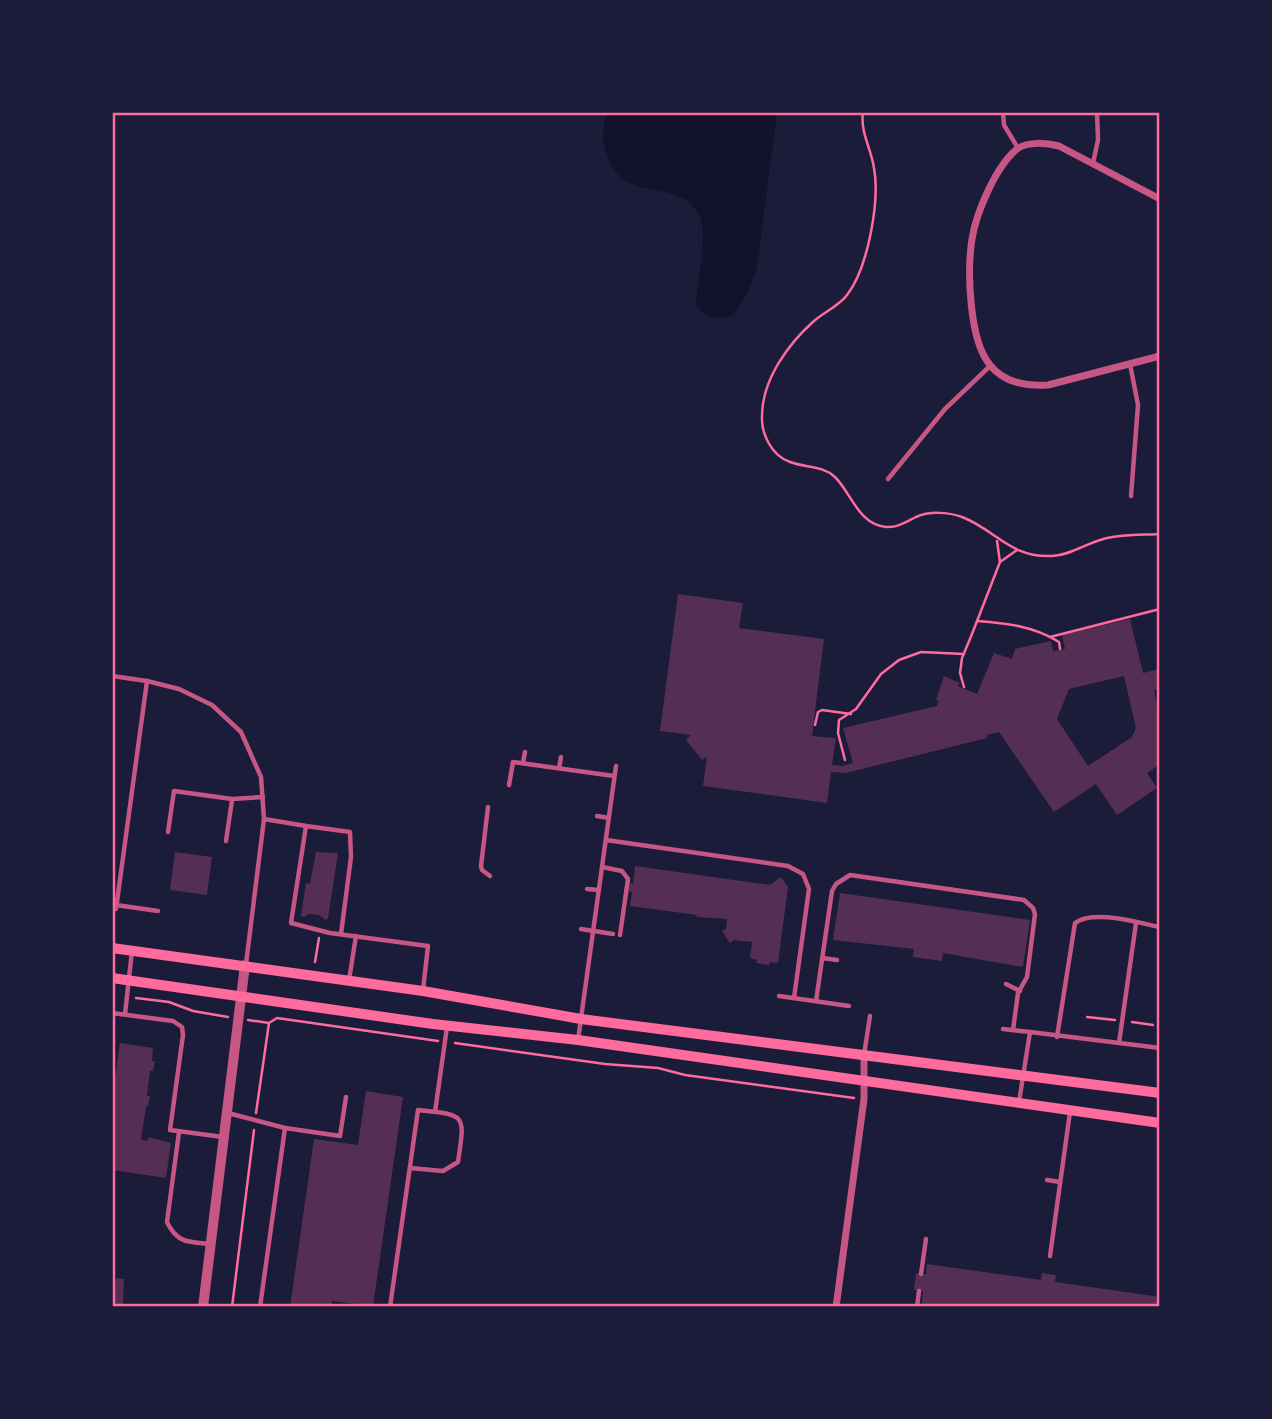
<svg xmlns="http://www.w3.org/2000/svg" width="1272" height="1419" viewBox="0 0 1272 1419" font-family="Arial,sans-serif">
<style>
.water{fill:#12122b}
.building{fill:#542f53;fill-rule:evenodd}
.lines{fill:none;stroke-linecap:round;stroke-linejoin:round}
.path{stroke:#ff6b9d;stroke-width:2.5}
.service{stroke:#c65784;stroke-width:4.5}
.minor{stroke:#c65784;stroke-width:7}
.tertiary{stroke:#c65784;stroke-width:10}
.secondary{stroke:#ff6b9d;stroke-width:10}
.neatline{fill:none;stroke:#ff6b9d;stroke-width:2.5}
</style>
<rect width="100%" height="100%" fill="#1b1b3a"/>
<path class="water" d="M606,112H777L757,268L746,296L732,316C714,319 707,320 696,304C697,283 708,234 700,217C682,176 627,205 609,160C607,153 603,146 603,139C603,130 605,121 606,112Z"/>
<g class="building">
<path d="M678,594L743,603L739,628L824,639L812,736L836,738L832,765L842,766L853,763L843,728L937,706L938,701L936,700L944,676L960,683L958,686L977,694L994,653L1012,659L1015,649L1051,641L1053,651L1065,649L1062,635L1130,619L1143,673L1160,669V689L1154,690L1158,710L1160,709V764L1147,773L1157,788L1117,815L1096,784L1054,812L999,732L987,735V738L846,773L831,772L827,803L703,786L707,756L702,760L686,740L691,735L660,731ZM1124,676L1136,728L1132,737L1088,766L1057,719L1069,689Z"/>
<polygon points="175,852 212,857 207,895 170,890"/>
<polygon points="316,852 338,853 328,918 326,920 319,915 309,914 304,917 301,916 306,883 310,884"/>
<polygon points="635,866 770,885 781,877 788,887 778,963 770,962 769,965 756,963 757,960 750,958 752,942 734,940 730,943 722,931 726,929 727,919 696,917 697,915 630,906 632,892 629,891 630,883 633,884"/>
<polygon points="840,893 1030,920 1023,967 943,953 942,961 913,957 914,949 833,940"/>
<polygon points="120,1043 153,1048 152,1061 155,1061 153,1071 150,1071 147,1096 150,1096 148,1106 146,1106 141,1140 148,1141 148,1137 171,1143 166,1178 112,1170 112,1099"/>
<polygon points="366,1091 403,1097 373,1306 332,1301 331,1307 290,1307 314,1139 358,1145"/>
<polygon points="927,1264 1041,1280 1042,1273 1056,1275 1055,1282 1160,1297 1160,1307 921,1307 923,1291 914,1290 916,1273 926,1274"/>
<polygon points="116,1278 124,1279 123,1307 112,1307 112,1281 115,1282"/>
</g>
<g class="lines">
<g class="path">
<path d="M863,112C860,132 871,148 874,168C880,201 868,268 847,295C839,306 824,312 814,321C788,344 762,380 762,416C761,434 772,456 790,462C806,468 822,465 835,477C852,494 858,524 886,527C897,528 906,522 916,517C929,511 948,512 962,517C996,530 1010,558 1052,556C1072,555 1088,542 1107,538C1124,534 1143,535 1160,534"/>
<polyline points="997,541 1000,562"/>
<path d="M977,621C1005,623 1034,626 1059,642L1060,649"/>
<polyline points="1050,637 1160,609"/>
<polyline points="964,687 960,673 962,658 972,634 1000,562 1017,550"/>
<polyline points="815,725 818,712 822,710 851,714"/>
<polyline points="845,760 838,733 839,720 856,709 881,674 899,660 921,652 964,654"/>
<polyline points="315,962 319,938"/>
<polyline points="136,998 169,1002 193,1011 228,1017"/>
<polyline points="1087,1017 1115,1020"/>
<polyline points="248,1020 269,1023 277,1018 438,1041"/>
<polyline points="1132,1022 1153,1025"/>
<polyline points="455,1043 605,1064 658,1068 685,1075 854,1098"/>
<polyline points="256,1113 269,1023"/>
<polyline points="232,1307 254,1130"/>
</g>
<g class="service">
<polyline points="1003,112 1004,125 1018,148"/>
<polyline points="1093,163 1098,140 1097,112"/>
<polyline points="1130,364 1138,405 1131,496"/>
<polyline points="888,479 945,409 990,366"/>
<polyline points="112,676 147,681 179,689 212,705 241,732 261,777 264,819 246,964"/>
<polyline points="523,763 525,752"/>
<polyline points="559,768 561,757"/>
<polyline points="509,785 513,762 614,776"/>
<polyline points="488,807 481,866 482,870 490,876"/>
<polyline points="597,816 609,818"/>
<polyline points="264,819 306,826"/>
<polyline points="168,832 174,791 232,799 263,797"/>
<polyline points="606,840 788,866 803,874 809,889 794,998"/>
<polyline points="226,841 232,800"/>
<polyline points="602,867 622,871 628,879 620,935"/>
<polyline points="587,889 599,890"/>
<polyline points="116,905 158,911"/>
<polyline points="112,908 116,909 147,681"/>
<polyline points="581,929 613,934"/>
<polyline points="341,934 351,857 350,832 306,826 291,923 330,933 428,946 423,990"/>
<polyline points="822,958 837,960"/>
<polyline points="349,980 356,936"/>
<polyline points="1006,984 1020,991"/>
<polyline points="779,996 849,1006"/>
<polyline points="816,1001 832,891 836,884 850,875 1024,900 1033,908 1035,914 1027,977 1018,993 1013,1030"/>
<polyline points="112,1013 173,1021 182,1027 183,1035 170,1130 223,1137"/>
<polyline points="125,1014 132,951"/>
<polyline points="1003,1029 1030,1032 1019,1102"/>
<polyline points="1030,1032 1160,1048"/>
<path d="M1057,1037L1075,923C1092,909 1139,923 1160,927"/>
<polyline points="578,1040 616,766"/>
<polyline points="1119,1043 1136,923"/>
<polyline points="864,1055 870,1016"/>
<polyline points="435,1112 447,1027"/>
<polyline points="228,1113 285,1128 260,1307"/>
<polyline points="285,1128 340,1136 346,1097"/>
<path d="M179,1132L167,1222C177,1243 188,1242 210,1244"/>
<polyline points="1047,1180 1060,1182"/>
<polyline points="1050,1256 1070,1112"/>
<polyline points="921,1274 926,1239"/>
<path d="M390,1307L418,1110C467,1115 465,1114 458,1162L443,1171L410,1168"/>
<polyline points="917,1307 919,1291"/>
</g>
<g class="minor">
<path d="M1160,199L1059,146C1047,143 1028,141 1017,149C996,166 976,213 972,239C967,271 969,340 990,365C1004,383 1026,386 1048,385L1160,356"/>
<polyline points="836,1307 864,1099 864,1056"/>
</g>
<polyline class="tertiary" points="203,1307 245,965"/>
<g class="secondary">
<polyline points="112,948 423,991 581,1019 1160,1093"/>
<polyline points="112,978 433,1024 578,1040 1160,1123"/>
</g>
</g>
<rect width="1272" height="1419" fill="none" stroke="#1b1b3a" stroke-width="228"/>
<rect x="114" y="114" width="1044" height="1191" class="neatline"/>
</svg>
